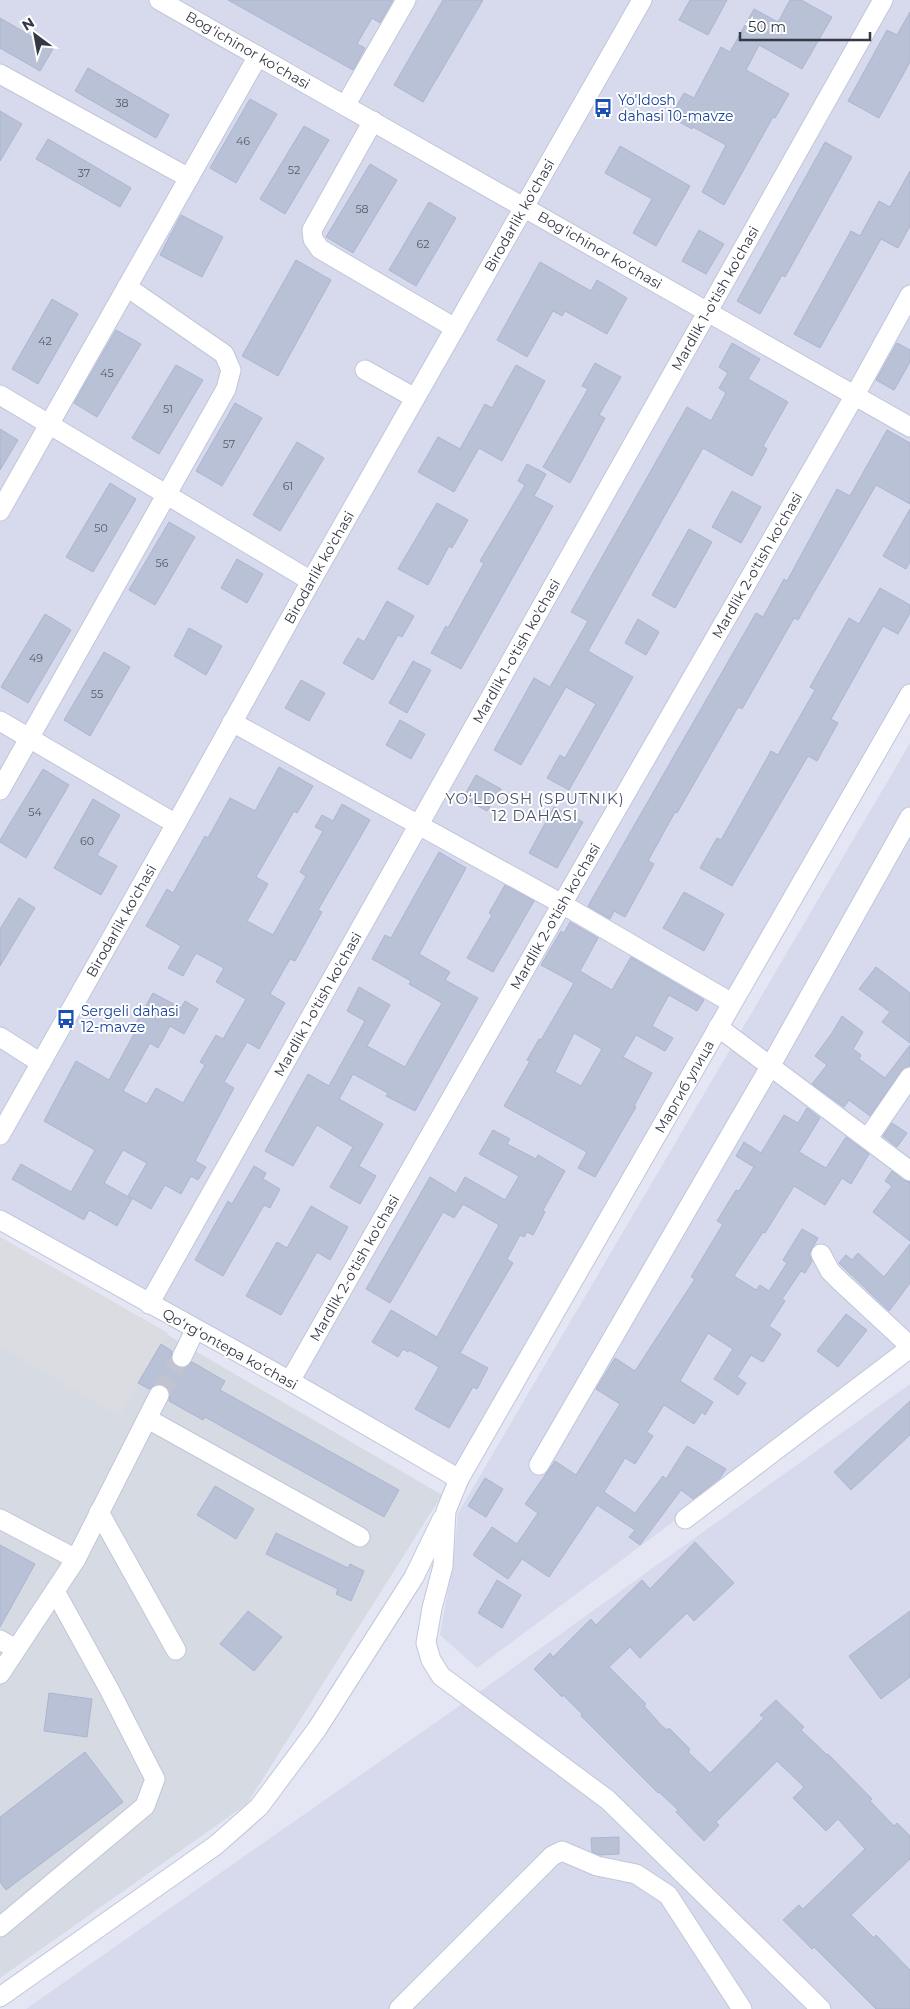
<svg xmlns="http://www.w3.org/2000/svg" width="910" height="2009" viewBox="0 0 910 2009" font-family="Montserrat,sans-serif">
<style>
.residential{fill:#d6daec}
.industrial{fill:#d6dae2}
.parking{fill:#dadce1}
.building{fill:#b9c1d6;stroke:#acb5d1;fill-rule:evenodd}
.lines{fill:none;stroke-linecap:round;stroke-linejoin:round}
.minor-tunnel{stroke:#c1c4d0;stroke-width:19;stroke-dasharray:19 9;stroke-linecap:butt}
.minor-casing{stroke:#c0c6da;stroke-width:21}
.minor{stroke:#fff;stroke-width:19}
.labels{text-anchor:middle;stroke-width:4;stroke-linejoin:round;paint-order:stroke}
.number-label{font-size:11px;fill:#555b6a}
.street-label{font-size:14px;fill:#343946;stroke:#fff}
.transit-label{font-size:14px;fill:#164399;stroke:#fff;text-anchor:start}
.neighbourhood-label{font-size:15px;letter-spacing:1px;fill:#4a5369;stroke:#fff}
</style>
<rect width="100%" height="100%" fill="#e4e7f3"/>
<g class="residential">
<polygon points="0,0 910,0 910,694 459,1479 0,1220"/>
<polygon points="910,743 910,1342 721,1486 477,1668 440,1635 454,1555 458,1513"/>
<polygon points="910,1384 910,2009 26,2009 492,1683"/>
</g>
<polygon class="industrial" points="0,1237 442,1495 247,1804 0,1978"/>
<polygon class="parking" points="0,1237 168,1333 119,1416 0,1347"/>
<g class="building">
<polygon points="228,0 393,0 380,23 372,18 357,44 365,48 353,70"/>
<polygon points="443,0 483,0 423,102 394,85"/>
<polygon points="690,0 727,0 708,35 679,20"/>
<polygon points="790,0 801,0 832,17 802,69 759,45 746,70 789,94 775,118 773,117 724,205 702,192 726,145 693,127 692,129 670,117 684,93 694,98 721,47 730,52 754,9 778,22"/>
<polygon points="910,12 910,62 879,118 848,101 887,30 897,35"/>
<polygon points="0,18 53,49 40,71 0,48"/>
<polygon points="88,68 169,115 156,138 75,91"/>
<polygon points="250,99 277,114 236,183 210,168"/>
<polygon points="0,111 22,124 0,161"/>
<polygon points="304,126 329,140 285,214 260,199"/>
<polygon points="48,139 131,188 120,207 36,159"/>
<polygon points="825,142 852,157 785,277 782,275 760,314 737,301"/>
<polygon points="620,146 690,186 656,246 633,233 652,199 605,173"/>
<polygon points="370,164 397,180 353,253 326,237"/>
<polygon points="910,171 910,226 898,248 881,239 820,348 794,334 851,231 860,236 879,201 890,207"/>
<polygon points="429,202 456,218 416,286 389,270"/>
<polygon points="181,215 223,237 202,277 160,255"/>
<polygon points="699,230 724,244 706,274 682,261"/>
<polygon points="296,260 331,280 278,376 242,356"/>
<polygon points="540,262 591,291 597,280 627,298 607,334 565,311 562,316 553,311 527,357 497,340"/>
<polygon points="52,299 78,314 38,384 12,369"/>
<polygon points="116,330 141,344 97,417 74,403"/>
<polygon points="732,343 760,359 748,379 788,402 763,446 767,449 752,476 703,448 624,587 588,651 633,677 569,790 547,778 560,755 565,758 596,704 566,687 521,765 494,750 534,678 550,687 588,621 571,612 687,407 711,421 726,393 719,388 728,373 719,367"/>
<polygon points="897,343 910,350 910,362 894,390 876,380"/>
<polygon points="595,363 621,377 599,415 605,418 570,483 543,467 588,389 582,386"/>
<polygon points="176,365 203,380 159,454 132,438"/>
<polygon points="516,365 545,381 502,461 479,448 454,492 418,472 438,437 460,449 485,404 492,408"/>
<polygon points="235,403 262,418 222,486 196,471"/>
<polygon points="0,429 18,440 0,470"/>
<polygon points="887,430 910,443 910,504 876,485 798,620 794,618 742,709 738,707 677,813 675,812 648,861 654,864 625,917 614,911 610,919 588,906 756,613 763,617 784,579 787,581 837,489 850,496"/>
<polygon points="297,442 324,458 280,531 253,515"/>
<polygon points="527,464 546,474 534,496 553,506 461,669 431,653 446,626 448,628 484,563 480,561 525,485 518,481"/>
<polygon points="110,483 136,499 93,572 66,557"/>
<polygon points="732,491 761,507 741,543 712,527"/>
<polygon points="437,503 468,520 452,548 449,546 428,585 398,569"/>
<polygon points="910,509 910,562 906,569 883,556"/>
<polygon points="169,522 195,537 155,605 129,590"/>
<polygon points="689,529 712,542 675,608 652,595"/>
<polygon points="237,559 263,574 247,603 221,588"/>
<polygon points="880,588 910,605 910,613 898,634 883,626 831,719 838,723 817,761 808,756 732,886 700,868 717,838 721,840 771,751 778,755 815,690 810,687 849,618 859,624"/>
<polygon points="387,601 414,616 402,637 398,635 373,680 343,663 358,638 364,642"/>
<polygon points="45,614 71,630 28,703 1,687"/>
<polygon points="638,619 659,632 646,655 625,643"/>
<polygon points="189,628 222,646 206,675 174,656"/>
<polygon points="104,652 130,667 90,736 64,720"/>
<polygon points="413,661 431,670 407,713 389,703"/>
<polygon points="301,680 325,693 309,721 285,708"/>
<polygon points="400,720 425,734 411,759 386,745"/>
<polygon points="279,767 313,786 297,813 294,811 256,877 268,884 247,921 273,935 306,876 300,872 323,831 315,827 322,815 333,821 342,804 370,820 318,910 322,912 295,961 290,959 270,994 285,1003 259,1049 247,1042 224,1082 234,1088 195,1161 206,1167 198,1180 191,1176 181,1194 165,1185 151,1209 128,1196 147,1163 123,1150 104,1183 132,1199 117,1226 89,1210 84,1220 12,1179 21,1164 71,1192 95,1150 44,1121 76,1061 109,1080 134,1034 131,1032 153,993 181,1008 185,1001 198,1009 184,1034 170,1026 158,1048 150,1043 123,1091 147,1104 156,1088 183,1103 205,1065 200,1062 216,1035 223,1039 246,999 216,982 224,968 196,953 183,976 168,968 181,946 146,926 167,889 173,893 205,836 208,838 230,798 255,811"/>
<polygon points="43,769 69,785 26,858 0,842 0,840"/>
<polygon points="476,775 501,789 487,811 463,798"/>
<polygon points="93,799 120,815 97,855 117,866 101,895 54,868"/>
<polygon points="554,807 583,822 557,868 529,853"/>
<polygon points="439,852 466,868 419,954 450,972 445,980 478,998 415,1111 386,1096 388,1093 353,1074 339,1099 383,1124 359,1166 376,1176 360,1204 330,1187 353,1147 317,1125 293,1166 265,1151 308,1074 329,1086 365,1021 347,1011 359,987 390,1005 367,1046 405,1067 426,1030 442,1003 409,984 411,981 372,959 385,935 391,938"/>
<polygon points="505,885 534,901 493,972 467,958 492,915 489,913"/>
<polygon points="684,892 724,914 704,951 663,928"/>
<polygon points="19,898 35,908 0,966 0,929"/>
<path d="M570,922L598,938L580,971L612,990L631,957L704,1000L697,1011L669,995L652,1026L673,1038L665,1051L636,1035L623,1057L652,1073L634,1106L636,1107L595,1177L578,1168L587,1152L504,1106L530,1061L527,1060L539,1039L541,1040L574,983L541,965L561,931L564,933ZM574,1033L602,1049L581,1086L555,1072Z"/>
<polygon points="876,967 910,993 910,1043 882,1022 890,1012 859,989"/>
<polygon points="842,1016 863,1032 853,1049 861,1055 859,1059 885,1078 910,1045 910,1066 901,1071 870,1116 849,1100 844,1107 812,1084 827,1065 815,1056 832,1033"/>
<polygon points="807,1108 820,1118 799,1152 826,1168 846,1137 869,1154 851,1184 842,1178 825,1205 794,1186 765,1233 763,1232 734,1276 756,1290 760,1285 769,1291 787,1263 783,1260 802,1229 818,1238 809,1254 812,1261 805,1273 801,1271 782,1299 785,1301 769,1326 781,1334 763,1362 751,1355 737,1377 746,1383 738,1395 714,1379 733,1349 708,1333 680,1381 713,1402 705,1415 702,1412 694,1424 664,1405 647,1432 653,1436 635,1464 625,1458 604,1492 635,1513 663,1476 666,1479 687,1446 726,1469 720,1478 693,1499 681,1490 640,1545 629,1537 635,1530 597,1505 549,1577 522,1559 508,1579 473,1555 492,1527 517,1544 538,1513 525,1504 555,1461 576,1475 620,1404 596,1389 615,1358 635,1371 695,1279 691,1277 723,1224 717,1221 736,1190 739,1191 754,1167 736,1156 744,1142 761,1153 784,1115 798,1123"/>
<polygon points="892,1123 907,1133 897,1147 883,1136"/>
<polygon points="493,1130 510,1139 507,1144 536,1159 538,1155 565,1171 543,1210 545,1212 533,1235 527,1232 524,1237 520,1235 507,1259 513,1263 460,1353 488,1368 477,1389 473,1387 449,1428 415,1409 439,1367 409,1350 408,1352 403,1349 398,1357 372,1342 391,1310 437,1337 499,1225 463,1204 454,1218 443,1212 390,1303 366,1289 430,1177 456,1193 465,1177 505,1200 519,1176 479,1154"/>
<polygon points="254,1166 266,1173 263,1179 280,1189 270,1208 264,1205 223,1276 195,1260 228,1201 232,1204"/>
<polygon points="892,1171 903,1180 910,1182 910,1241 873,1212 892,1186 885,1181"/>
<polygon points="311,1206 348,1227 330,1260 317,1252 281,1315 246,1296 277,1242 287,1248"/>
<polygon points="910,1244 910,1283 889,1311 839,1263 846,1255 852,1260 858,1253 884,1277"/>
<polygon points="846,1314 867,1330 838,1367 817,1351"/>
<polygon points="161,1344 172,1351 171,1358 177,1367 183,1368 192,1362 225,1381 220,1390 399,1490 384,1517 205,1417 203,1420 169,1401 170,1394 164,1385 158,1384 149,1389 138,1383"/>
<polygon points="910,1401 910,1435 851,1490 834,1472"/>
<polygon points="485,1478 503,1489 486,1517 468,1506"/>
<polygon points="215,1486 254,1509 236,1539 197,1515"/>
<polygon points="276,1533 348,1568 350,1564 364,1571 351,1601 336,1594 338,1589 266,1554"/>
<polygon points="695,1542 734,1583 694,1621 687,1613 640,1658 630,1647 609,1667 646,1704 644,1706 661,1725 667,1730 669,1728 690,1749 688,1752 710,1773 764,1718 760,1715 776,1700 804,1727 801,1730 827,1755 828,1754 872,1799 870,1801 894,1826 897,1823 910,1836 910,1859 851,1915 874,1938 876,1935 910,1970 910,2009 876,2009 814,1947 812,1949 783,1920 799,1905 803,1909 865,1849 838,1819 826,1831 793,1798 804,1787 777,1761 716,1822 719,1825 704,1841 676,1812 678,1810 659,1792 658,1793 581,1716 582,1714 563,1695 562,1697 534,1669 550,1653 553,1657 591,1619 596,1625 642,1580 650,1589"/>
<polygon points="0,1545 35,1564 0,1627"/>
<polygon points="497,1580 521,1595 502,1628 478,1613"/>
<polygon points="248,1611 282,1637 254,1671 220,1644"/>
<polygon points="910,1611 910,1677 881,1699 849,1656"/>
<polygon points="49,1693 92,1699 87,1737 44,1731"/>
<polygon points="85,1752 123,1802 6,1890 0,1882 0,1817"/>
<polygon points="619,1837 619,1854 599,1855 592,1852 591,1838"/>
</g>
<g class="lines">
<polyline class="minor-tunnel" points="159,1395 182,1357"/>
<g class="minor-casing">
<g id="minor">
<polyline points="159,0 910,427"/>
<polyline points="0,74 189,178"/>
<polyline points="345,106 406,0"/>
<polyline points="373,121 312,230 313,239 320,249 455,328"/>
<polyline points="365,370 415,398"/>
<polyline points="0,395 311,581"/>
<polyline points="0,511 258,56"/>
<polyline points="0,721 176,824"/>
<polyline points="232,722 562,904 732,1003"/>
<polyline points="0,790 226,389 231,370 224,354 127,287"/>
<polyline points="718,1027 910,1171"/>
<polyline points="0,1037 41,1063"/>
<path id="s1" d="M0,1135L176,824L311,581L642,0"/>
<polyline points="868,1138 910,1077"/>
<polyline points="0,1220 290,1381 459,1479"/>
<polyline points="821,1254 830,1271 840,1281 910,1346"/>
<path id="s2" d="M149,1304L883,0"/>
<polyline points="182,1357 195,1330"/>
<path id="s3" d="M290,1381L562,904L855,395L910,295"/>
<polyline points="148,1419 360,1537"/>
<polyline points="539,1465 771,1065 910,817"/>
<polyline points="99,1512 176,1650"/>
<polyline points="0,1519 76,1559"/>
<polyline points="685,1519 910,1348"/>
<polyline points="0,1640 16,1649"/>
<polyline points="0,1674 76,1559 159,1395"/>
<polyline points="0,1927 145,1806 155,1779 110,1691 55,1591"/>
<polyline points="0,1997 216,1845 259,1807 317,1729 414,1577 442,1519"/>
<polyline points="399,2009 552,1856 562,1851 597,1866 636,1874 668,1895 742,2009"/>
<path id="s4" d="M821,2009L608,1800L441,1676L431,1660L426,1643L432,1608L443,1566L446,1511L459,1479L910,694"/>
</g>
</g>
<use href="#minor" class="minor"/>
</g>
<defs>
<g id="bus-bare" transform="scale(1.5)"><path d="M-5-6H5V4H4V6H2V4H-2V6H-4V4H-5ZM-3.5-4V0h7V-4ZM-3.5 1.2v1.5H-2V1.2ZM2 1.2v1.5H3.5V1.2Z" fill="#1a4fb4" stroke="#fff" stroke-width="2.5" paint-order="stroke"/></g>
</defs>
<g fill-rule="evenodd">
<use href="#bus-bare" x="603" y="108"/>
<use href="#bus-bare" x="66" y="1019"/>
</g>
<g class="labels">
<g class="number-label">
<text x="122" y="107">38</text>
<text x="243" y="145">46</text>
<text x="294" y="174">52</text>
<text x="84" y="177">37</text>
<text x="362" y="213">58</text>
<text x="423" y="248">62</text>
<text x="45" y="345">42</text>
<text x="107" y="377">45</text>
<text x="168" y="413">51</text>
<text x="229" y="448">57</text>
<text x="288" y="490">61</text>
<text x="101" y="532">50</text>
<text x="162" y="567">56</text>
<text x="36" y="662">49</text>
<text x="97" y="698">55</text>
<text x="35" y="816">54</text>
<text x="87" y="845">60</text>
</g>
<g class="street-label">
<text transform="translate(248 50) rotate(30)" y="5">Bogʻichinor koʻchasi</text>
<text dy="5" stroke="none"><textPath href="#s1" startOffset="1056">Birodarlik ko'chasi</textPath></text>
<text transform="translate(600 250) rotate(30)" y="5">Bogʻichinor koʻchasi</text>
<text dy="5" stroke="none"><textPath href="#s2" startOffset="1154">Mardlik 1-o'tish ko'chasi</textPath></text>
<text dy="5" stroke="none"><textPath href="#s3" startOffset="940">Mardlik 2-o'tish ko'chasi</textPath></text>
<text dy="5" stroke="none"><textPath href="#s1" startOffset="651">Birodarlik ko'chasi</textPath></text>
<text dy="5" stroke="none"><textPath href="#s2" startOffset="749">Mardlik 1-o'tish ko'chasi</textPath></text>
<text dy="5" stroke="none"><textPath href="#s3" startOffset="535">Mardlik 2-o'tish ko'chasi</textPath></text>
<text dy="5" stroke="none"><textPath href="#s1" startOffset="246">Birodarlik ko'chasi</textPath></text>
<text dy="5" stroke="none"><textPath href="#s2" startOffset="344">Mardlik 1-o'tish ko'chasi</textPath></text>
<text dy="5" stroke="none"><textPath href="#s4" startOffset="1164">Маргиб улица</textPath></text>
<text dy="5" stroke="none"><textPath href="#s3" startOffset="130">Mardlik 2-o'tish ko'chasi</textPath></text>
<text transform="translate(230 1349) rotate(29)" y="5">Qoʻrgʻontepa koʻchasi</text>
</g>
<g class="transit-label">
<text x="618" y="105">Yo'ldosh<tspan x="618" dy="16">dahasi 10-mavze</tspan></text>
<text x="81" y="1016">Sergeli dahasi<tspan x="81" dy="16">12-mavze</tspan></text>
</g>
<g class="neighbourhood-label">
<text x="535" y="804">YO‘LDOSH (SPUTNIK)<tspan x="535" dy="17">12 DAHASI</tspan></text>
</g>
</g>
<g transform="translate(35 35) rotate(328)" stroke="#ffffff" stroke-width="4" paint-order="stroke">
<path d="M0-4L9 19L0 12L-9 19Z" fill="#343946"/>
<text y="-8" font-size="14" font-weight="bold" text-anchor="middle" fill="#343946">N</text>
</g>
<path d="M740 32v8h130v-8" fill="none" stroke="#343946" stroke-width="2.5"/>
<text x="748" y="32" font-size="15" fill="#343946" stroke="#ffffff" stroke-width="4" paint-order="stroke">50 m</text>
</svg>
